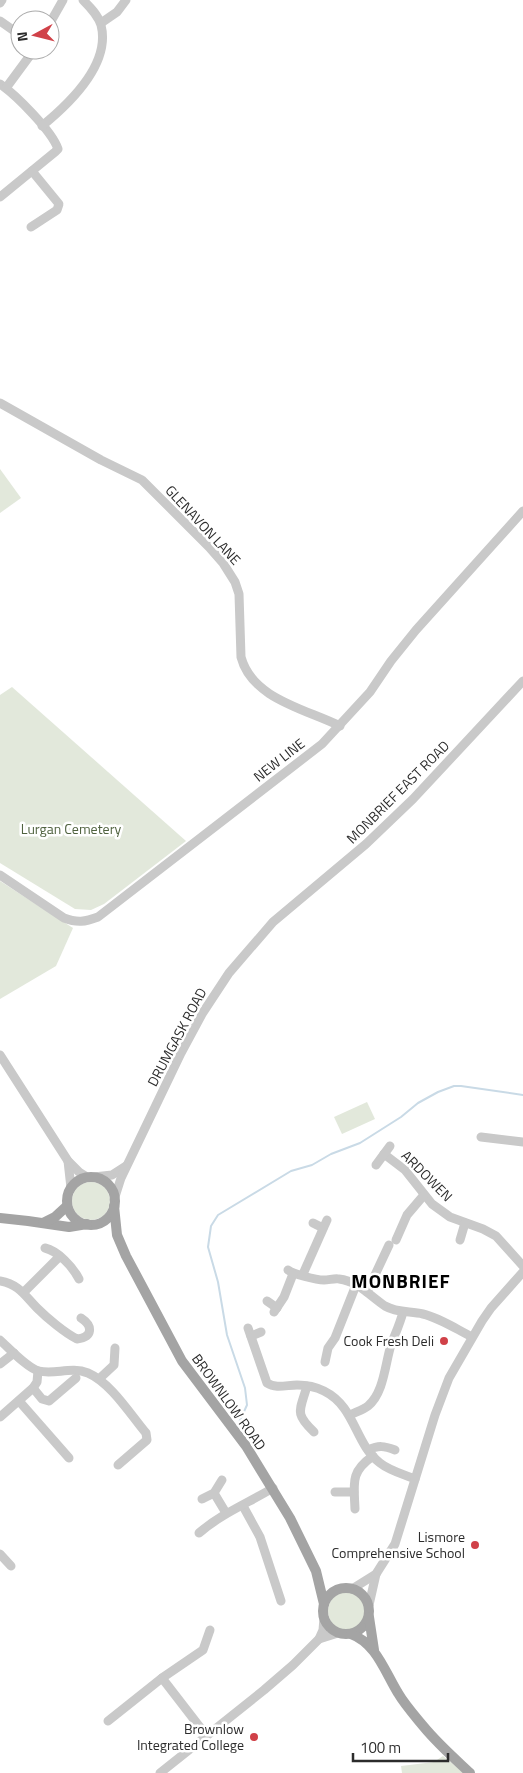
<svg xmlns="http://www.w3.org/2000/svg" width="523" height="1773" viewBox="0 0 523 1773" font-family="'Titillium Web',sans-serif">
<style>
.green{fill:#e2e8db}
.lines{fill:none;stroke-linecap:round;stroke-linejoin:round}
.stream{stroke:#c9dae6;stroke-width:2}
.minor{stroke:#c9c9c9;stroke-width:9}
.major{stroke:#a4a4a4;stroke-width:10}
.poi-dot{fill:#d04148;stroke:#fff;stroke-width:2}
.labels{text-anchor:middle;stroke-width:5;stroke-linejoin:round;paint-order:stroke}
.street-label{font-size:14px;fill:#2c2c2c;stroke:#fff}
.park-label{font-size:14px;fill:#4f623f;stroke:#fff}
.poi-label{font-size:14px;fill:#2c2c2c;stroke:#fff;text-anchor:end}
.district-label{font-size:19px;font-weight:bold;letter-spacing:1px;fill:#000;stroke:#fff}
</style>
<rect width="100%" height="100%" fill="#fff"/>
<g class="green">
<polygon points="0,469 21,498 0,513"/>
<polygon points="12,687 186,841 104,904 91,910 75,909 0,863 0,695"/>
<polygon points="0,881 73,928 56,966 0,999"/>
<polygon points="367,1102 375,1119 342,1134 334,1117"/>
<circle cx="91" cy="1201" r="19"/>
<circle cx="347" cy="1611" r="19"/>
<polygon points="443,1756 464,1773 402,1773 401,1766 434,1762"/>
</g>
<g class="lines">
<polyline class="stream" points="237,1427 247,1405 245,1388 227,1335 218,1282 208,1247 211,1226 218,1215 291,1171 312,1165 331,1154 360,1143 401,1117 418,1103 438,1092 454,1086 461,1086 523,1095"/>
<g class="minor">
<polyline points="0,3 2,0"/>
<polyline points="0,21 20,35"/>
<polyline points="50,23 63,0"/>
<polyline points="101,23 117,12 126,0"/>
<path d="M0,84C16,95 52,131 58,149L55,152L0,197"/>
<polyline points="6,88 34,50"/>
<path d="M42,126C69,104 111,64 101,25C98,15 90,7 83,0"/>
<polyline points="31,227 57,210 59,204 32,171"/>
<path d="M0,403L101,460L142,480L209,547L223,563L235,582L239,594L241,657C252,699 306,709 340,726"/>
<path d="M0,875L64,918C77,923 85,922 98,917L322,744L370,692L391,661L416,630L523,511"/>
<polyline points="0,1055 68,1161 79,1172 87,1177"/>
<polyline points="481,1137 523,1142"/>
<polyline points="384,1154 405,1170 432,1204 450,1217 483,1229 496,1236 523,1266"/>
<polyline points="68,1161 71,1188"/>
<polyline points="376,1165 390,1146"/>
<polyline points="94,1177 112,1175 126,1166"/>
<polyline points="114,1200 121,1178 181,1053 202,1014 229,973 273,922 366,844 413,799 523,681"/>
<polyline points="313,1223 323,1228"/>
<polyline points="396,1240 407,1215 424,1195"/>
<polyline points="460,1240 465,1223"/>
<path d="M45,1248C58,1251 73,1267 79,1279"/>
<path d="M288,1270C293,1274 316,1280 324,1280C329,1280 335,1278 339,1279C358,1281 371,1297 385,1306C397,1313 410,1311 423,1314C440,1318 456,1329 472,1337"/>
<polyline points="303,1274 327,1220"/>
<path d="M0,1281C20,1285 24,1295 37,1308C47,1318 65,1333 77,1339C93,1337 93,1326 81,1318"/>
<polyline points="24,1292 59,1257"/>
<polyline points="367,1292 389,1245"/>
<polyline points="267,1301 277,1308"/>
<polyline points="274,1312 284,1297 293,1274"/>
<path d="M248,1328L267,1383C276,1389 287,1385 297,1385C306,1385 316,1387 324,1391C356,1407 354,1443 380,1463C390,1471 403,1474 415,1479"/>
<polyline points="251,1336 261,1332"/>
<path d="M0,1340C9,1348 27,1368 39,1371C55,1375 71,1366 88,1373C111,1383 130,1414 146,1433L147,1440L118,1465"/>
<polyline points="325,1362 328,1348 335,1338 356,1285"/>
<polyline points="0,1364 14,1353"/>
<polyline points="99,1379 114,1365 115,1348"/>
<path d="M307,1386C300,1411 294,1413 314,1432"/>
<polyline points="33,1388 42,1399 49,1401 76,1378"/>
<polyline points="19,1401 69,1458"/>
<path d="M350,1415C356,1412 363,1410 368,1406C384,1393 385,1364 391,1345C395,1334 400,1324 403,1312"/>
<polyline points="0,1417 33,1388 37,1382 38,1371"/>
<path d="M368,1450C379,1445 384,1446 395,1450"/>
<polyline points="335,1492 354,1492"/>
<polyline points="214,1493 226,1513"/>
<polyline points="202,1499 214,1493 222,1480"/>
<polyline points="243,1506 260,1537 281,1601"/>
<path d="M355,1509C354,1483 350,1472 373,1456"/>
<path d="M199,1533C221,1514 248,1503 273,1488"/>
<polyline points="0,1554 11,1566"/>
<polyline points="352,1589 376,1574 395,1544 435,1415 449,1378 482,1321 491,1308 523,1272"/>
<polyline points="369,1605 376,1574"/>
<polyline points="319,1639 338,1633"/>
<polyline points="162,1678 206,1735"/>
<polyline points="108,1721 162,1678 203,1650 210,1630"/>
<polyline points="160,1773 264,1690 293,1665 319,1639 323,1630 324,1618"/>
</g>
<g class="major">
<circle cx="91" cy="1201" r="24"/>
<polyline points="114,1206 117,1235 126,1256 182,1361 246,1446 290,1518 316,1571 324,1604"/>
<polyline points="0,1218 28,1221 69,1227 87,1224"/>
<polyline points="43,1223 55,1217 67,1206"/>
<circle cx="346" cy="1611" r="23"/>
<polyline points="369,1617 374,1650"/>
<path d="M351,1634C376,1643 385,1672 398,1693C405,1705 415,1716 424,1727C438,1744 454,1758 470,1773"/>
</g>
</g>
<g class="poi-dot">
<circle cx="444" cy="1341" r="5"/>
<circle cx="475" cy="1545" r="5"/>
<circle cx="254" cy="1737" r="5"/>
</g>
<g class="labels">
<g class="street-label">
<text transform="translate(203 525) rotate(47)" y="5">GLENAVON LANE</text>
<text transform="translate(279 760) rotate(-38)" y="5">NEW LINE</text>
<text transform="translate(398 792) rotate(-45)" y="5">MONBRIEF EAST ROAD</text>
<text transform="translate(177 1037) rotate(-62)" y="5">DRUMGASK ROAD</text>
<text transform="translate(427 1176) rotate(45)" y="5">ARDOWEN</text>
<text transform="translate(229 1402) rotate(54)" y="5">BROWNLOW ROAD</text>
</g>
<g class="park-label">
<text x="71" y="834">Lurgan Cemetery</text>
</g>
<g class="poi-label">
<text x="434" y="1346">Cook Fresh Deli</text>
<text x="465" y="1542">Lismore<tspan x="465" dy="16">Comprehensive School</tspan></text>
<text x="244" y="1734">Brownlow<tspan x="244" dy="16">Integrated College</tspan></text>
</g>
<g class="district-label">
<text x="401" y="1288">MONBRIEF</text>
</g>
</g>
<g transform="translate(35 35) rotate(263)"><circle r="24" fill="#ffffff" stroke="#ababab"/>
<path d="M0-4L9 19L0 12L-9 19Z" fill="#d04148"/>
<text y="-8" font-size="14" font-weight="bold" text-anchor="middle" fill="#2c2c2c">N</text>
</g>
<path d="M353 1753v8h95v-8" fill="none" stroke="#2c2c2c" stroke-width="2.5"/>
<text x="360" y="1753" font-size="15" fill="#2c2c2c" stroke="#ffffff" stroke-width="4" paint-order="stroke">100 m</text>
</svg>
